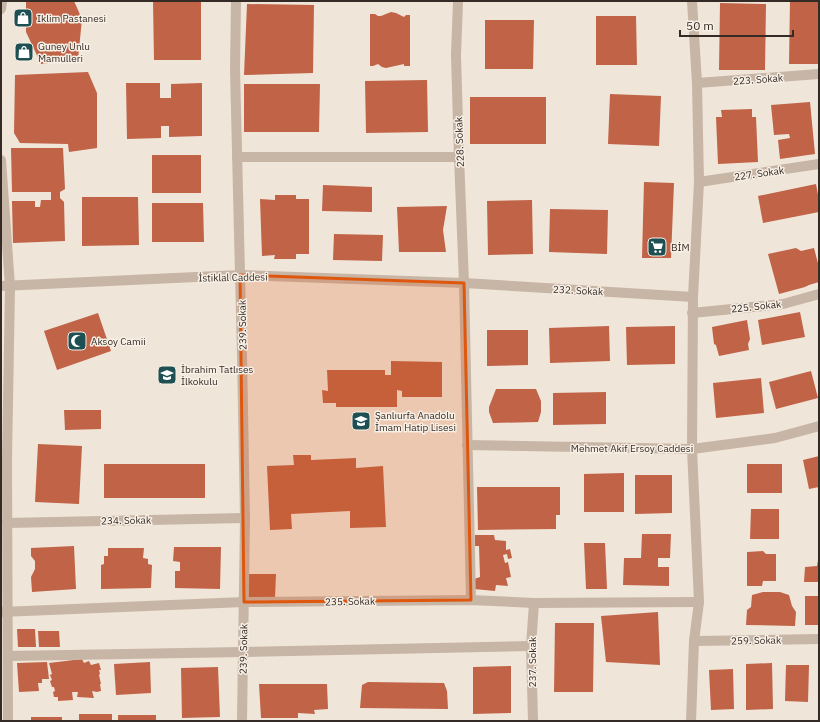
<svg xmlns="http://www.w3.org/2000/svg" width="820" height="722" viewBox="0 0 820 722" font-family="'IBM Plex Sans',sans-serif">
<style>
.building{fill:#c06347}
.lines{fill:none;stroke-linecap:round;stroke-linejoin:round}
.minor{stroke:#c7b5a6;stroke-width:10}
.tertiary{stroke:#c7b5a6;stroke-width:10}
.marked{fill:#df570d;fill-opacity:0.2;stroke:#df570d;stroke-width:3;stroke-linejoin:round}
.labels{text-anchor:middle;stroke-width:3;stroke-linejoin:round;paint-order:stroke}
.poi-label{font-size:10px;fill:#342b27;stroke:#f8efe5;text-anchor:start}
.street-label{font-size:10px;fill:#342b27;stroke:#f8efe5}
</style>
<rect width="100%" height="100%" fill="#f0e5d9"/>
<g class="building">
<polygon points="26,1 74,1 82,19 78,59 41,64 26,32"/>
<polygon points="153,1 201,1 201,60 154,60"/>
<polygon points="790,1 819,1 819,64 789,64"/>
<polygon points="720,3 766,4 765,70 719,70"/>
<polygon points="247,4 314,5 313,73 244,75"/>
<polygon points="391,12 396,13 404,17 406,15 410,15 410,66 404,66 404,64 386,68 382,67 378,64 373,66 370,66 370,14 375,14 378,16 381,16"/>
<polygon points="596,16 636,16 637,65 596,65"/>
<polygon points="485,20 534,20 533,69 485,69"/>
<polygon points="88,72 97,93 97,148 69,152 68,144 20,143 14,133 15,75"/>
<polygon points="427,80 428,132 366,133 365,81"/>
<polygon points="126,83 160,83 160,98 171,98 171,84 202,83 202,136 169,137 169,126 161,126 161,138 127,139"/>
<polygon points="244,84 320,84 319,132 244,132"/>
<polygon points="610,94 661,96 659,146 608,144"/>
<rect x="470" y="97" width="76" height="47"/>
<polygon points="810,102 815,154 780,159 778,140 790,138 789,134 774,135 771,105"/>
<polygon points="752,109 752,117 756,117 758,162 718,164 716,117 722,117 721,110"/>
<polygon points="11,148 63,148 65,189 60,192 60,198 64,202 65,241 13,243 12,201 35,201 35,207 40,207 41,200 51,200 51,192 12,192"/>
<rect x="152" y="155" width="49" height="38"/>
<polygon points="644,182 674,183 671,258 642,258"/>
<polygon points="816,184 819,200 819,212 763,223 758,196"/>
<polygon points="323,185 372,187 372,212 322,211"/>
<polygon points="275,195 296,195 296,199 309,199 309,254 296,254 296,259 274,259 275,255 262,256 260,199 275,200"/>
<polygon points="82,197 138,197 139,245 82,246"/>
<polygon points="532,200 533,254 488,255 487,201"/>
<polygon points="152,203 203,203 204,242 152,242"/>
<polygon points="447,206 443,230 446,252 399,252 397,207"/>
<polygon points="550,209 608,210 607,254 549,252"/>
<polygon points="334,234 383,235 382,261 333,260"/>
<polygon points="796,248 801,251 814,248 819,267 819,282 809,285 805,287 779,294 768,254"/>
<polygon points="800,312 805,337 762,345 758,320"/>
<polygon points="98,313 111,351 57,370 44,331"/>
<polygon points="747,320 750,339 748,344 749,350 719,356 716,345 714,344 712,327"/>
<polygon points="609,326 610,361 550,363 549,328"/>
<polygon points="675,326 675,364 627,365 626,327"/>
<polygon points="487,330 528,330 528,365 487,366"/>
<polygon points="391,361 442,362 442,397 402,397 402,391 397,390 397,407 336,407 336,403 323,403 322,390 328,391 327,370 385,370 385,375 391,375"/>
<polygon points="811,371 818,398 776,409 769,382"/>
<polygon points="761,378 764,413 716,418 713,383"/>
<polygon points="496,389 536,389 541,401 541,412 538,422 493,423 489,412 489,407"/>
<polygon points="606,392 606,424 553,425 553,393"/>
<polygon points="64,410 101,410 101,429 65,430"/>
<polygon points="38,444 82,446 79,504 35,502"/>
<polygon points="293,455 311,455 311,460 356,458 356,468 383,466 386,527 350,528 350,511 291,514 292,529 270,530 267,466 294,465"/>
<polygon points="819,456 819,487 809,489 803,460"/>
<rect x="104" y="464" width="101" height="34"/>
<rect x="747" y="464" width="35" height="29"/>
<polygon points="624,473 624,512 584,512 584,474"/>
<polygon points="635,475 672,475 672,513 635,514"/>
<polygon points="477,487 560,487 560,515 556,515 556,529 478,530"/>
<polygon points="751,509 779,509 779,539 750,539"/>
<polygon points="642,534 671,534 670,558 658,558 658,567 669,567 669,586 623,585 624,558 641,558"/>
<polygon points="475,535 494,535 495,540 506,541 506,550 510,549 512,558 508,559 507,554 503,555 505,563 508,562 511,577 506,578 508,586 496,585 495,591 474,589 474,579 480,577 479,546 475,546"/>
<polygon points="584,543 605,543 607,589 586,589"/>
<polygon points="74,546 76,589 32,592 31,577 35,569 35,561 31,556 31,548"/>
<polygon points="174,547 221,547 220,589 175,588 175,571 180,571 180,562 173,561"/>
<polygon points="108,548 144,548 143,558 148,559 148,564 152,565 151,588 101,589 101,565 104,564 104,556 108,556"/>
<polygon points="763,551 766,554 776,554 776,581 763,581 762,586 747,586 747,552"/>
<polygon points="818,560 819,582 804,582 805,567 817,566"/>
<polygon points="249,574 276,574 275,598 248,598"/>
<polygon points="763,592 780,592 789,595 792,606 796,612 795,626 746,625 747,610 751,607 752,595"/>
<rect x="805" y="596" width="14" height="29"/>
<polygon points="658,612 660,665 606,662 601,616"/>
<polygon points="555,623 594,623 593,692 554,692"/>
<polygon points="17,629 35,629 36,647 18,647"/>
<polygon points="38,631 59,631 60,647 39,647"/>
<polygon points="82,659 84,663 89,661 91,665 99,663 101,670 99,670 100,674 99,675 101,684 100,684 101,691 97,692 92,691 94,698 77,697 78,692 72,692 73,700 58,701 58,697 54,697 53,692 55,691 54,687 52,687 50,681 52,680 50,675 52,674 49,663"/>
<polygon points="47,662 49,679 42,679 42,683 38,683 39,691 19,692 17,663"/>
<polygon points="150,662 151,693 116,695 114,664"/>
<polygon points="772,663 773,709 746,710 746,664"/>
<polygon points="786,665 809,665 808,702 785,701"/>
<polygon points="511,666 511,713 473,714 473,667"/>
<polygon points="218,667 220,717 182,718 181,668"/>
<polygon points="733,669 734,709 711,710 709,670"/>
<polygon points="368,682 444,683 447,691 448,709 360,708 362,685"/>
<polygon points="259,684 327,684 328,709 314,710 315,714 298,713 298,718 261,718"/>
<rect x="79" y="714" width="33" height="7"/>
<rect x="118" y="715" width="38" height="6"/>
<rect x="31" y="717" width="31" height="4"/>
</g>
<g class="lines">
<g class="minor">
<polyline points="236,1 235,69 242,355 245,518 242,721"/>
<polyline points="458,1 456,55 459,157 464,283 471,600"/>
<polyline points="1,9 2,1"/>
<polyline points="697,83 819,74"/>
<polyline points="237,157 459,157"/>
<polyline points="1,160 10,286 7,460 8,721"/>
<polyline points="699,182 819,164"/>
<polyline points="692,313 783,304 819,294"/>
<polyline points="467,445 692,449"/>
<polyline points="7,523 245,518"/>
<polyline points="1,612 244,602 471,600 534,603 699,602"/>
<polyline points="694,641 819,639"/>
<polyline points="8,656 243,652 531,646"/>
<polyline points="533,721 531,646 534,603"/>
</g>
<g class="tertiary">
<polyline points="1,286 240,275 464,283 693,297"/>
<polyline points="692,449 775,438 819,426"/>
<polyline points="691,721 694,641 699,602 692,449 693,297 699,182 697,83 692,1"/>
</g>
</g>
<path class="marked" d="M240,275L464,283L471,600L244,602Z"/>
<defs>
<g id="shop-square" transform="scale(1)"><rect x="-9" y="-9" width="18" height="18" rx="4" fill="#1e5053" stroke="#f8efe5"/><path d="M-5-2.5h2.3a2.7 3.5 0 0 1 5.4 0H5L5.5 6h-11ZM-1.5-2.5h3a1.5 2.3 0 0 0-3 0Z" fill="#fff"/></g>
<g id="supermarket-square" transform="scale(1)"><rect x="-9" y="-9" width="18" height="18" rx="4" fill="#1e5053" stroke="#f8efe5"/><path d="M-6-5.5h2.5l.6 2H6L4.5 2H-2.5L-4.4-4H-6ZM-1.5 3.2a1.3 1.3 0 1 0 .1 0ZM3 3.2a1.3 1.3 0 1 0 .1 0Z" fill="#fff"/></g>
<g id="mosque-square" transform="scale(1)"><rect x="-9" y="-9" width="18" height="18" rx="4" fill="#1e5053" stroke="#f8efe5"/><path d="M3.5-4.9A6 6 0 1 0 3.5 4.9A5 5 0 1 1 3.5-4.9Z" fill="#fff"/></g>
<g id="school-square" transform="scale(1)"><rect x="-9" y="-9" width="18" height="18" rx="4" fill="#1e5053" stroke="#f8efe5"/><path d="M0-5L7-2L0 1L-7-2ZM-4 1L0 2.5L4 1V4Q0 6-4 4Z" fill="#fff"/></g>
</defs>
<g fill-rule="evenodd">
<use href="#shop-square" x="23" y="18"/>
<use href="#shop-square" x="24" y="52"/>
<use href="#supermarket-square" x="657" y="247"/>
<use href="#mosque-square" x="77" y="341"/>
<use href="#school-square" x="167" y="375"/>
<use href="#school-square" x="361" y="421"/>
</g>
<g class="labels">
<g class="poi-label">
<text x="37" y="22">Iklim Pastanesi</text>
<text x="38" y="50">Guney Unlu<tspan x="38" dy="12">Mamulleri</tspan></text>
<text x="671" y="251">BİM</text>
<text x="91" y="345">Aksoy Camii</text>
<text x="181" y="373">İbrahim Tatlıses<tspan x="181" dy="12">İlkokulu</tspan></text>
<text x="375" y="419">Şanlıurfa Anadolu<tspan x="375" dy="12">İmam Hatip Lisesi</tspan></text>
</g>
<g class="street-label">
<text transform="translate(758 79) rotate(-4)" y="4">223. Sokak</text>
<text transform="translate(459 142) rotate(-92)" y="4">228. Sokak</text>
<text transform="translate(759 173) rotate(-8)" y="4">227. Sokak</text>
<text transform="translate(233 277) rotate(-1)" y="4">İstiklal Caddesi</text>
<text transform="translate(578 290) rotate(3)" y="4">232. Sokak</text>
<text transform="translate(756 306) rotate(-6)" y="4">225. Sokak</text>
<text transform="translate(242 325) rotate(-91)" y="4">239. Sokak</text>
<text x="632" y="452">Mehmet Akif Ersoy Caddesi</text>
<text transform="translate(126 520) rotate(-1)" y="4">234. Sokak</text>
<text transform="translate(350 601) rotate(-1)" y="4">235. Sokak</text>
<text transform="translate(756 640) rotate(-1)" y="4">259. Sokak</text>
<text transform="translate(243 649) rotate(-89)" y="4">239. Sokak</text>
<text transform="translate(532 662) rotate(-90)" y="4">237. Sokak</text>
</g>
</g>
<rect width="820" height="722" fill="none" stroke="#342b27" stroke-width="4"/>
<path d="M680 30v6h113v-6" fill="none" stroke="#342b27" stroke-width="2"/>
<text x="686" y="30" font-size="12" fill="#342b27" stroke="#f8efe5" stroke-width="3" paint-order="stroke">50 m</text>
</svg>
